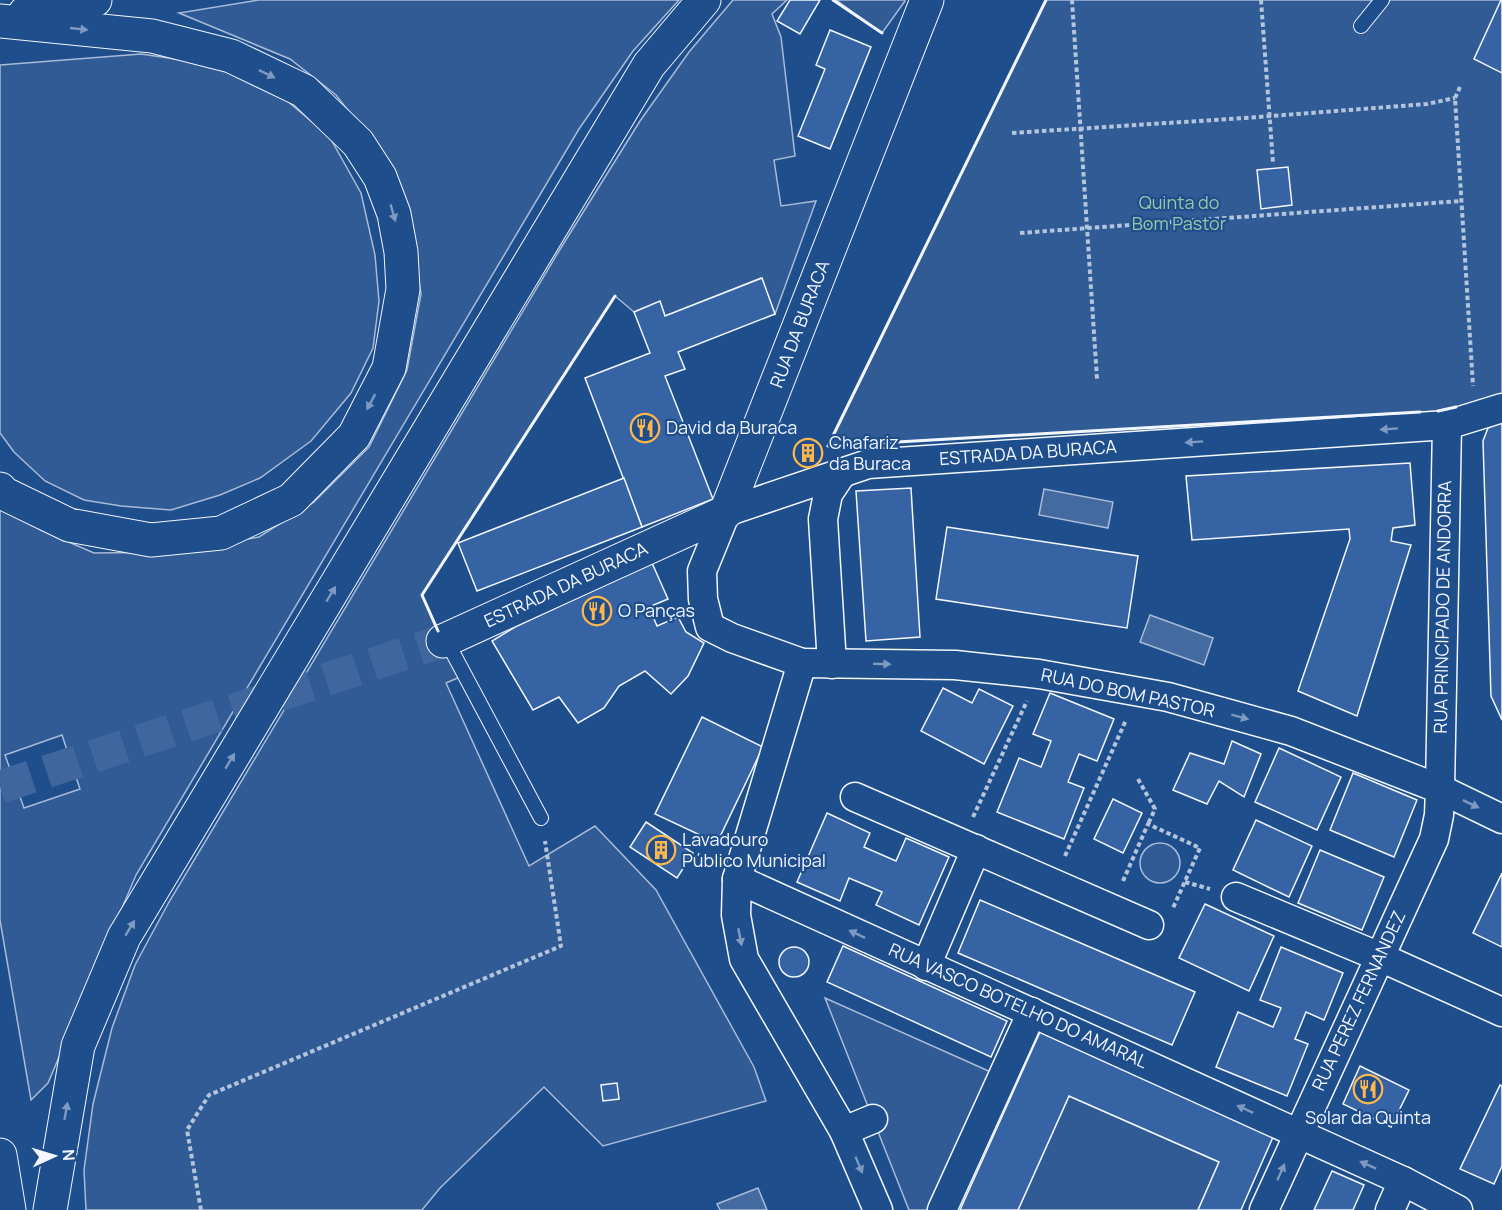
<svg xmlns="http://www.w3.org/2000/svg" width="1502" height="1210" viewBox="0 0 1502 1210" font-family="Manrope,sans-serif">
<style>
.built{fill:#305b95;stroke:#a8bbd7;stroke-width:1.5;fill-rule:evenodd}
.water{fill:#446ba0;stroke:#a8bbd7;stroke-width:1.5}
.building{fill:#3563a3;stroke:#f2f6ff;stroke-width:1.5}
.lines{fill:none;stroke-linecap:round;stroke-linejoin:round}
.secondary-tunnel{stroke:#3f679d;stroke-width:33;stroke-dasharray:33 16;stroke-linecap:butt}
.lane-casing{stroke:#f2f6ff;stroke-width:16}
.street-casing{stroke:#f2f6ff;stroke-width:31}
.secondary-casing{stroke:#f2f6ff;stroke-width:35}
.highway-casing{stroke:#f2f6ff;stroke-width:35}
.path{stroke:#b3c4dc;stroke-width:4;stroke-dasharray:4.5 3;stroke-linecap:butt}
.lane{stroke:#1f4e8c;stroke-width:14}
.street{stroke:#1f4e8c;stroke-width:28}
.secondary{stroke:#1f4e8c;stroke-width:33}
.highway{stroke:#1f4e8c;stroke-width:33}
.wall{stroke:#f2f6ff;stroke-width:3}
.oneway{fill:#7e9ac0}
.labels{text-anchor:middle;stroke-width:4.5;stroke-linejoin:round;paint-order:stroke}
.park-label{font-size:18px;fill:#97c8a6;stroke:#1f4e8c}
.street-label{font-size:18px;fill:#f2f6ff;stroke:#1f4e8c}
.poi-label{font-size:18px;fill:#f2f6ff;stroke:#1f4e8c;text-anchor:start}
</style>
<rect width="100%" height="100%" fill="#1f4e8c"/>
<g class="built">
<path d="M259,0H679L633,51L579,129L136,875L48,1083L31,1100L0,920V505L41,530L94,553L177,552L259,537L314,502L369,447L407,370L421,294L409,218L375,145L336,95L290,59L179,13ZM62,735L80,789L24,808L5,755Z"/>
<polygon points="733,0 787,0 772,14 781,37 795,156 774,160 781,206 816,201 775,314 761,278 665,316 660,302 634,312 615,296 422,595 460,677 446,683 529,866 595,826 656,890 754,1067 766,1101 603,1146 544,1087 440,1188 422,1210 86,1210 84,1170 93,1104 112,1028 135,965 169,902 559,251 640,121 689,52"/>
<polygon points="836,0 904,0 905,1 882,33"/>
<polygon points="1046,0 1502,0 1502,395 1441,411 828,446"/>
<polygon points="141,54 203,63 274,90 329,136 361,193 375,255 379,301 373,348 351,393 311,441 260,478 220,495 171,510 121,506 84,500 45,481 14,452 0,433 0,65"/>
<circle cx="1160" cy="863" r="20"/>
<polygon points="825,998 1002,1077 944,1210 909,1210"/>
<polygon points="1069,1096 1219,1162 1198,1210 1018,1210"/>
</g>
<g class="water">
<polygon points="1044,489 1113,502 1108,528 1039,515"/>
<polygon points="1150,615 1213,638 1204,665 1140,642"/>
<polygon points="758,1188 767,1210 720,1210 717,1204"/>
</g>
<g class="building">
<polygon points="790,0 820,0 800,34 777,21"/>
<polygon points="1501,0 1502,0 1502,73 1474,59"/>
<polygon points="830,30 871,47 830,149 798,136 825,69 816,65"/>
<polygon points="1288,167 1292,205 1261,209 1257,170"/>
<polygon points="762,278 775,314 678,352 685,369 665,376 713,499 642,527 585,378 650,353 634,312 660,301 665,316"/>
<polygon points="1502,422 1502,720 1491,696 1483,441 1488,428"/>
<polygon points="807,442 817,446 808,464 799,460"/>
<polygon points="1410,463 1415,525 1393,528 1391,541 1411,545 1357,716 1298,691 1350,539 1349,529 1192,540 1186,476"/>
<polygon points="624,478 642,527 477,591 458,543"/>
<polygon points="911,488 920,637 866,641 856,491"/>
<polygon points="947,527 1138,556 1127,628 936,599"/>
<polygon points="652,563 668,599 649,607 657,626 678,617 686,632 704,643 688,676 671,694 645,671 619,686 604,708 578,723 559,697 533,710 492,641 515,627"/>
<polygon points="943,688 972,703 979,689 1013,706 984,764 921,731"/>
<polygon points="1050,693 1114,719 1097,761 1079,754 1068,782 1084,788 1064,839 997,812 1019,758 1041,767 1051,741 1033,734"/>
<polygon points="702,717 763,747 717,843 655,814"/>
<polygon points="1232,741 1261,754 1244,797 1219,781 1207,804 1173,790 1190,753 1224,764"/>
<polygon points="1279,748 1341,777 1317,830 1255,802"/>
<polygon points="1353,773 1417,800 1394,857 1330,830"/>
<polygon points="1113,799 1142,813 1123,853 1094,839"/>
<polygon points="827,813 870,833 864,847 896,861 906,838 949,857 919,925 876,905 882,892 849,878 840,901 797,882"/>
<polygon points="1256,820 1312,846 1289,897 1233,870"/>
<polygon points="646,822 693,853 677,878 630,847"/>
<polygon points="1320,850 1384,877 1362,930 1298,903"/>
<polygon points="1502,873 1502,947 1473,933"/>
<polygon points="980,900 1195,992 1172,1045 958,953"/>
<polygon points="1205,904 1274,936 1249,991 1179,958"/>
<polygon points="843,946 1007,1021 991,1057 827,982"/>
<polygon points="1281,947 1343,973 1324,1020 1306,1012 1295,1039 1308,1044 1287,1096 1216,1067 1238,1012 1273,1027 1281,1008 1260,1000"/>
<circle cx="794" cy="962" r="15"/>
<polygon points="1040,1032 1273,1137 1241,1210 1198,1210 1219,1162 1069,1096 1018,1210 960,1210"/>
<polygon points="1360,1066 1409,1090 1391,1127 1343,1104"/>
<polygon points="617,1083 619,1099 603,1101 601,1085"/>
<polygon points="1500,1085 1502,1086 1502,1166 1494,1184 1460,1169"/>
<polygon points="1332,1171 1364,1185 1353,1210 1314,1210"/>
</g>
<g class="lines">
<polyline class="secondary-tunnel" points="0,787 443,641"/>
<g class="lane-casing">
<g id="lane">
<polyline points="1361,26 1382,0"/>
<polyline points="446,640 541,818"/>
</g>
</g>
<g class="street-casing">
<g id="street">
<polyline points="802,663 955,665 1039,674 1168,697 1291,731 1440,789 1502,819"/>
<polyline points="832,664 823,519 828,494 842,473"/>
<polyline points="855,797 1149,925"/>
<polyline points="737,879 1403,1181 1458,1210"/>
<polyline points="1236,897 1380,957 1502,1012"/>
<polyline points="926,966 976,849"/>
<polyline points="844,1131 873,1119"/>
<polyline points="878,1210 844,1131 744,959 736,915 737,879 802,663 732,638 710,627 703,599 702,571 726,512 868,464 1447,425 1502,408"/>
<polyline points="942,1210 1032,1012"/>
<polyline points="1264,1210 1434,839 1439,815 1440,789 1447,425"/>
<polyline points="1390,1210 1403,1181"/>
</g>
</g>
<g class="secondary-casing">
<polyline id="secondary" points="443,641 726,512 927,0"/>
</g>
<g class="highway-casing">
<g id="highway">
<polyline points="25,13 95,0"/>
<polyline points="0,21 152,36 231,56 304,91 358,143 380,177 394,214 401,252 403,289 389,368 354,436 291,500 221,533 151,540 69,525 3,493 0,489"/>
<polyline points="0,1155 9,1210"/>
<polyline points="50,1210 78,1046 124,937 649,65 704,0"/>
</g>
</g>
<g class="path">
<polyline points="1072,0 1097,379"/>
<polyline points="1261,0 1273,163"/>
<polyline points="1460,87 1455,98 1473,386"/>
<polyline points="1012,133 1245,118 1427,104 1455,98"/>
<polyline points="1020,233 1461,201"/>
<polyline points="1138,779 1155,809 1148,824"/>
<polyline points="973,817 1027,701"/>
<polyline points="1065,856 1126,720"/>
<polyline points="1123,881 1148,824 1200,848 1173,908"/>
<polyline points="1185,882 1210,889"/>
<polyline points="201,1210 187,1130 209,1095 561,946 545,841"/>
</g>
<use href="#lane" class="lane"/>
<use href="#street" class="street"/>
<use href="#secondary" class="secondary"/>
<use href="#highway" class="highway"/>
<g class="wall">
<polyline points="833,0 882,33"/>
<polyline points="1046,0 828,446 1420,412"/>
<polyline points="1438,411 1456,407"/>
<polyline points="438,631 422,595 615,296"/>
</g>
</g>
<defs><path id="oneway-solid" d="M-6-.8H1V-3.2L6.5 0L1 3.2V.8H-6Z" transform="scale(1.5)"/></defs>
<g class="oneway">
<use href="#oneway-solid" transform="translate(79 29) rotate(6)"/>
<use href="#oneway-solid" transform="translate(267 74) rotate(26)"/>
<use href="#oneway-solid" transform="translate(393 213) rotate(74)"/>
<use href="#oneway-solid" transform="translate(371 402) rotate(118)"/>
<use href="#oneway-solid" transform="translate(1389 429) rotate(176)"/>
<use href="#oneway-solid" transform="translate(1194 442) rotate(176)"/>
<use href="#oneway-solid" transform="translate(331 594) rotate(-59)"/>
<use href="#oneway-solid" transform="translate(882 664) rotate(1)"/>
<use href="#oneway-solid" transform="translate(1240 717) rotate(15)"/>
<use href="#oneway-solid" transform="translate(230 761) rotate(-59)"/>
<use href="#oneway-solid" transform="translate(1471 804) rotate(26)"/>
<use href="#oneway-solid" transform="translate(130 928) rotate(-59)"/>
<use href="#oneway-solid" transform="translate(857 934) rotate(-155)"/>
<use href="#oneway-solid" transform="translate(740 937) rotate(79)"/>
<use href="#oneway-solid" transform="translate(1245 1109) rotate(-155)"/>
<use href="#oneway-solid" transform="translate(66 1111) rotate(-80)"/>
<use href="#oneway-solid" transform="translate(859 1165) rotate(67)"/>
<use href="#oneway-solid" transform="translate(1368 1165) rotate(-156)"/>
<use href="#oneway-solid" transform="translate(1281 1172) rotate(-66)"/>
</g>
<defs>
<g id="restaurant-ring" transform="scale(1.5)"><circle r="9.5" fill="#1f4e8c" stroke="#ffb74d" stroke-width="1.5"/><path d="M-5-6h1v4h1v-4h1v4h1v-4h1v5L-1.5 .5V6h-2V.5L-5-1ZM5-6V6H3V1.5H1.5Q1.5-4 5-6Z" fill="#ffb74d"/></g>
<g id="building-ring" transform="scale(1.5)"><circle r="9.5" fill="#1f4e8c" stroke="#ffb74d" stroke-width="1.5"/><path d="M-4-6H4V6H1V3H-1V6H-4ZM-2.5-4.3h1.7v1.8h-1.7ZM.8-4.3h1.7v1.8H.8ZM-2.5-1h1.7V.8h-1.7ZM.8-1h1.7V.8H.8Z" fill="#ffb74d"/></g>
</defs>
<g fill-rule="evenodd">
<use href="#restaurant-ring" x="645" y="428"/>
<use href="#building-ring" x="808" y="453"/>
<use href="#restaurant-ring" x="597" y="611"/>
<use href="#building-ring" x="661" y="850"/>
<use href="#restaurant-ring" x="1368" y="1089"/>
</g>
<g class="labels">
<g class="park-label">
<text x="1179" y="209">Quinta do<tspan x="1179" dy="21">Bom Pastor</tspan></text>
</g>
<g class="street-label">
<text transform="translate(800 324) rotate(-69)" y="6">RUA DA BURACA</text>
<text transform="translate(1028 453) rotate(-4)" y="6">ESTRADA DA BURACA</text>
<text transform="translate(566 585) rotate(-25)" y="6">ESTRADA DA BURACA</text>
<text transform="translate(1443 607) rotate(-89)" y="6">RUA PRINCIPADO DE ANDORRA</text>
<text transform="translate(1128 693) rotate(12)" y="6">RUA DO BOM PASTOR</text>
<text transform="translate(1359 1001) rotate(-65)" y="6">RUA PEREZ FERNANDEZ</text>
<text transform="translate(1018 1006) rotate(24)" y="6">RUA VASCO BOTELHO DO AMARAL</text>
</g>
<g class="poi-label">
<text x="666" y="434">David da Buraca</text>
<text x="829" y="449">Chafariz<tspan x="829" dy="21">da Buraca</tspan></text>
<text x="618" y="617">O Panças</text>
<text x="682" y="846">Lavadouro<tspan x="682" dy="21">Público Municipal</tspan></text>
<text x="1368" y="1124" text-anchor="middle">Solar da Quinta</text>
</g>
</g>
<g transform="translate(54 1156) rotate(86)" stroke="#1f4e8c" stroke-width="4.5" paint-order="stroke">
<path d="M0-4.5L10 22L0 15L-10 22Z" fill="#f2f6ff"/>
<text y="-9" font-size="16" font-weight="bold" text-anchor="middle" fill="#f2f6ff">N</text>
</g>
</svg>
